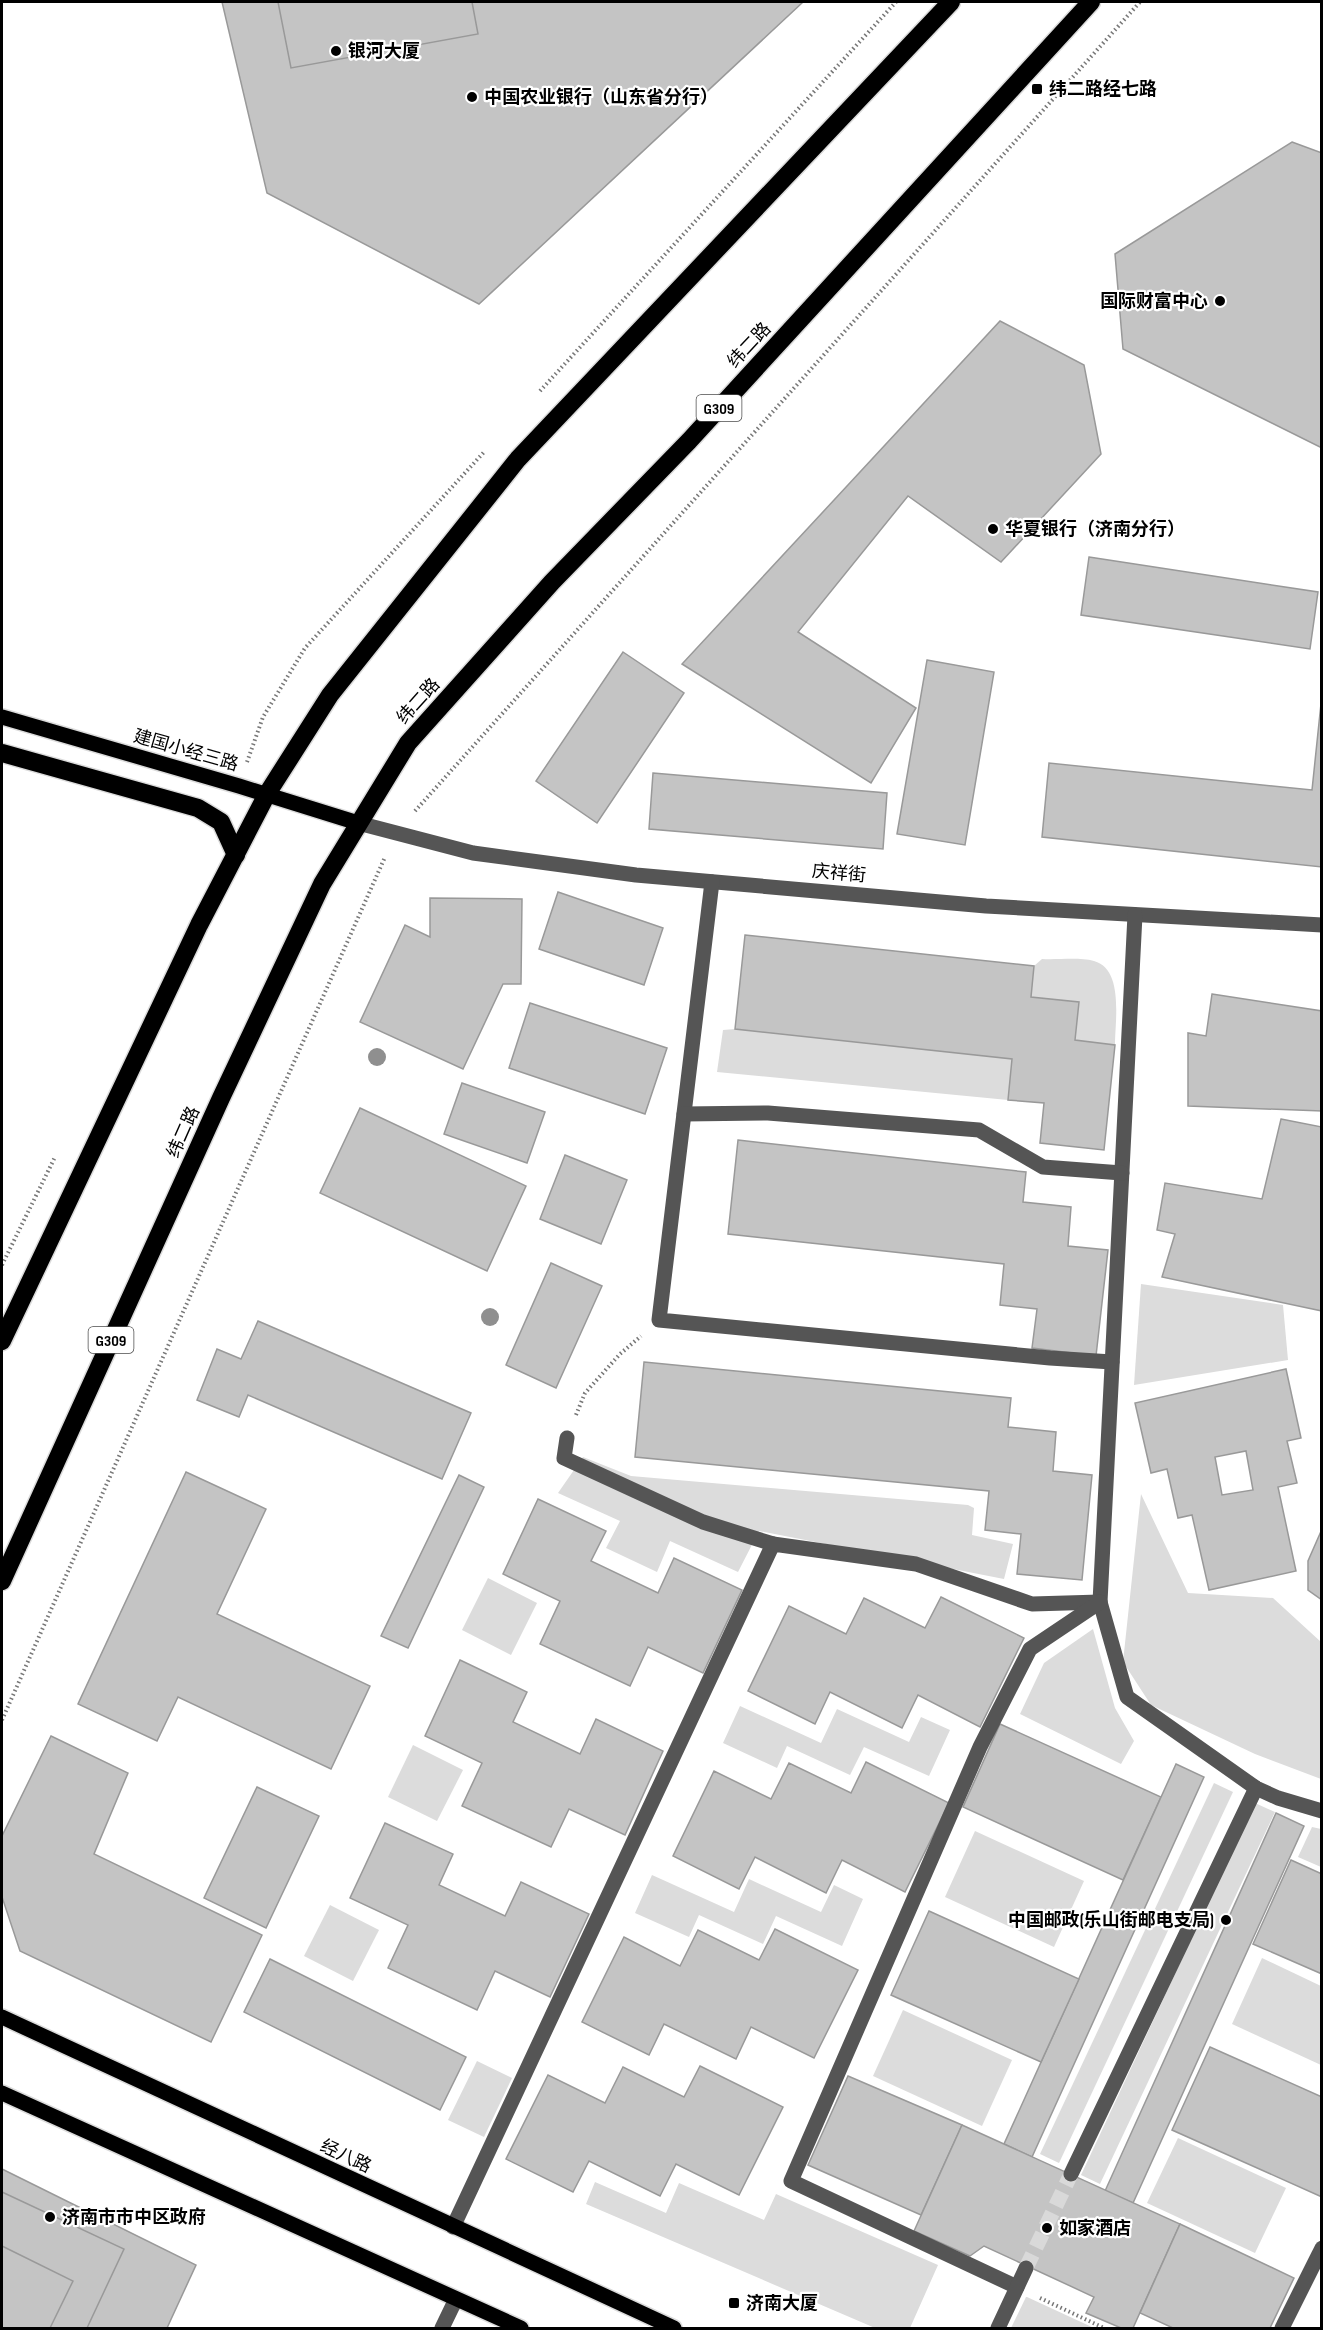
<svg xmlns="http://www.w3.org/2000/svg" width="1323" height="2330" viewBox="0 0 1323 2330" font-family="'Sofia Sans Condensed','Noto Sans SC',sans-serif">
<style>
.green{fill:#dcdcdc}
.building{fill:#c4c4c4;stroke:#999;stroke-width:1.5;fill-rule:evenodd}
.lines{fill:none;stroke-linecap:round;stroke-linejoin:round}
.minor-tunnel{stroke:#d9d9d9;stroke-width:15;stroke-dasharray:15 8;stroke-linecap:butt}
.major-casing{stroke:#dbdbdb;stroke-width:18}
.highway-casing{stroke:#dbdbdb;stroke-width:21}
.path{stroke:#777;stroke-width:4;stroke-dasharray:1.5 3;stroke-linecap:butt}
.minor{stroke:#555;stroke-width:15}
.major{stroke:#000;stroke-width:15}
.highway{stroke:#000;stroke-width:18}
.tree{fill:#8f8f8f}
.poi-dot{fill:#000;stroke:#fff;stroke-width:2}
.labels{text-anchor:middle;stroke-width:4.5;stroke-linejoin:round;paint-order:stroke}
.shield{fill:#fff;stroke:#4c4c4c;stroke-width:1.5}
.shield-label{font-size:16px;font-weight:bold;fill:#000}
.poi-label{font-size:18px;font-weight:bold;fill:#000;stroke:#fff;text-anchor:start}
.street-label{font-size:18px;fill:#000;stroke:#fff}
</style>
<rect width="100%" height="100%" fill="#fff"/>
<g class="green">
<path d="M1042,959C1058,960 1079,957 1094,961C1124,969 1115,1021 1115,1045L1075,1040L1079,1002L1031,997L1034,966Z"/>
<polygon points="735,1029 1012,1059 1008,1100 717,1072 723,1030"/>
<polygon points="1141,1284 1283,1305 1288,1360 1134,1385"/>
<polygon points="583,1457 631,1476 968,1505 974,1508 972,1535 1013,1544 1004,1579 759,1531 738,1572 670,1541 657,1572 606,1548 620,1521 558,1493"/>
<polygon points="1141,1494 1188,1593 1273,1598 1321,1642 1321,1779 1255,1754 1151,1705 1123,1662"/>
<polygon points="488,1578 537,1603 511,1655 462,1630"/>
<polygon points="1093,1629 1115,1708 1134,1741 1121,1764 1020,1714 1044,1663"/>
<polygon points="740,1706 821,1743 837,1709 909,1742 921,1717 950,1730 929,1776 864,1747 850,1775 787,1746 777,1768 723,1743"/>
<polygon points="413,1745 463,1770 437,1821 388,1797"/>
<polygon points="1214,1783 1233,1792 1059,2163 1040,2154"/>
<polygon points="1255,1803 1275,1812 1100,2184 1081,2175"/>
<polygon points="1312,1827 1321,1829 1321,1867 1298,1857"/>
<polygon points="975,1831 1084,1881 1054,1947 945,1897"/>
<polygon points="652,1875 734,1912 749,1879 821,1912 834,1885 863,1899 842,1946 776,1916 763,1944 699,1915 689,1937 635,1913"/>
<polygon points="330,1905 379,1930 353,1981 304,1956"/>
<polygon points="1262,1958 1321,1986 1321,2065 1232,2024"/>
<polygon points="903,2010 1012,2060 982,2126 873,2076"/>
<polygon points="477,2061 512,2078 484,2137 448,2120"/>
<polygon points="1178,2138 1286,2188 1255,2253 1147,2203"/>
<polygon points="595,2182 666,2213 679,2183 764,2220 776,2194 938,2265 910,2328 875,2328 586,2204"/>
<polygon points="1026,2297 1027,2297 1094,2328 1011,2328"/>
</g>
<g class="building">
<polygon points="222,2 803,2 479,304 267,193"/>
<polygon points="278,2 472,2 478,34 291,68"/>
<polygon points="1292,142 1322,153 1322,448 1123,349 1115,254"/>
<polygon points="1000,321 1084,365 1101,454 1001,562 908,496 798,632 916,708 871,783 682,664"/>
<polygon points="1089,557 1318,592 1310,649 1081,615"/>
<polygon points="623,652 684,693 597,823 536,781"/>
<polygon points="927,660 994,672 965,845 897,834"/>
<polygon points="1322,694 1322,867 1042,837 1049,763 1312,790"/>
<polygon points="653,773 887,793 883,849 649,829"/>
<polygon points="558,892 663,928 644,985 539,949"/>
<polygon points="430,898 522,899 521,984 503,984 463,1069 360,1022 405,925 430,937"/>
<polygon points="745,935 1034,966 1031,997 1079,1002 1075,1040 1115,1045 1104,1150 1040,1143 1044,1103 1008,1100 1012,1059 735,1029"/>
<polygon points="1212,994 1322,1011 1322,1111 1188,1106 1188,1033 1206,1036"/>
<polygon points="530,1003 667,1048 645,1114 509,1068"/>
<polygon points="462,1083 545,1112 527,1163 444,1134"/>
<polygon points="360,1108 526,1186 487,1271 320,1193"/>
<polygon points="1281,1119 1322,1127 1322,1311 1162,1277 1175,1234 1157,1230 1165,1183 1262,1199"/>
<polygon points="738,1140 1026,1172 1023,1202 1071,1207 1068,1246 1108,1250 1096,1356 1032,1348 1037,1309 1000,1305 1004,1264 728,1234"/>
<polygon points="565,1155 627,1180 601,1244 540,1219"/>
<polygon points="551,1263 602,1286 556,1388 506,1365"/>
<polygon points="258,1321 471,1413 442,1479 248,1395 239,1417 197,1400 217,1349 241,1359"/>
<polygon points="644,1362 1011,1398 1008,1427 1056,1432 1053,1471 1092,1475 1082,1580 1017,1574 1021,1534 985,1530 989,1491 635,1457"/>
<path d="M1286,1369L1301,1438L1287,1441L1297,1483L1278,1487L1296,1571L1209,1590L1192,1515L1178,1518L1167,1469L1151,1473L1135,1403ZM1246,1451L1253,1490L1222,1495L1215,1457Z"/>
<polygon points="186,1472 266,1509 217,1614 370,1686 331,1769 178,1697 157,1741 78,1704"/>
<polygon points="459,1475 484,1487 408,1648 381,1636"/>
<polygon points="538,1499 606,1531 591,1561 658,1593 674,1558 742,1590 703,1673 648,1647 630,1686 540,1644 560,1601 503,1574"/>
<polygon points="1322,1529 1322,1600 1308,1590 1308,1561"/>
<polygon points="941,1597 1024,1638 980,1727 918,1695 902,1728 830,1692 815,1724 748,1691 789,1606 846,1634 864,1598 925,1628"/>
<polygon points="460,1660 527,1692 513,1722 580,1754 596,1719 663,1751 625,1835 569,1809 551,1847 462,1806 482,1763 425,1736"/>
<polygon points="1000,1724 1161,1797 1123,1880 963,1807"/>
<polygon points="51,1736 128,1773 94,1854 262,1935 211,2042 20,1951 2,1897 2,1836"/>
<polygon points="866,1762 949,1803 905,1892 842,1860 826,1893 755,1857 739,1889 673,1856 714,1771 771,1799 789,1763 851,1793"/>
<polygon points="1176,1764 1204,1777 1032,2157 1004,2144"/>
<polygon points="257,1787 319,1816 266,1928 204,1898"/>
<polygon points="1276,1813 1304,1826 1133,2203 1105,2191"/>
<polygon points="385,1823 453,1854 439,1885 505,1916 521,1882 589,1914 550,1997 495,1971 477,2010 388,1968 408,1925 350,1898"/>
<polygon points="1291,1860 1322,1874 1322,1974 1253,1944"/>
<polygon points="929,1911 1079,1979 1041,2062 891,1995"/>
<polygon points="775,1929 858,1970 814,2058 751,2027 736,2059 664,2024 649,2055 582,2022 624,1937 680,1966 698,1930 759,1960"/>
<polygon points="270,1959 466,2057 440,2110 244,2012"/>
<polygon points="1210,2047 1322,2097 1322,2197 1172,2130"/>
<polygon points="700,2066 783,2107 739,2195 676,2164 660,2196 589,2161 573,2192 506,2159 548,2075 605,2103 623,2067 684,2097"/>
<polygon points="848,2076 962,2125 921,2215 808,2165"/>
<polygon points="962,2125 1180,2224 1133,2328 1121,2328 1086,2313 1094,2297 984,2246 970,2256 914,2231"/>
<polygon points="2,2169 196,2265 167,2328 2,2328"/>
<polygon points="2,2192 124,2249 87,2328 2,2328"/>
<polygon points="1180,2224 1294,2278 1270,2328 1173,2328 1140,2313"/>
<polygon points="2,2246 73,2281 50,2328 2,2328"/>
</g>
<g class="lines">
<polyline class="minor-tunnel" points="1026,2268 1071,2174"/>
<g class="major-casing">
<g id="major">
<polyline points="2,717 239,786 358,823"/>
<polyline points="2,2017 674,2328"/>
<polyline points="2,2093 521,2328"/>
</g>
</g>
<g class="highway-casing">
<g id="highway">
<polyline points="2,753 198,808 221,822 236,855"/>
<polyline points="2,1341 199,925 267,794 330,695 518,459 951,2"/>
<polyline points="2,1581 221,1098 322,884 408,743 552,582 689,441 1091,2"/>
</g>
</g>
<g class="path">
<polyline points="540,391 896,2"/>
<polyline points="247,762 263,717 305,648 485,451"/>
<polyline points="415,811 1140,2"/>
<polyline points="2,1265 55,1157"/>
<polyline points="576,1415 585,1393 620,1354 641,1336"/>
<polyline points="2,1720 385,857"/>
<polyline points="1040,2298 1104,2328"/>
</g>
<g class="minor">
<polyline points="358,823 473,853 636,875 986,906 1322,925"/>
<polyline points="712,882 659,1320 1050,1358 1112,1362"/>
<polyline points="1135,915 1100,1602 1127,1697 1256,1788 1278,1798 1322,1811"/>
<polyline points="684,1114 768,1113 979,1130 1043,1167 1122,1173"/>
<polyline points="567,1438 564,1458 703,1522 773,1544"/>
<polyline points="1071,2174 1256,1788"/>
<polyline points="453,2227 773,1544 916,1564 1032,1604 1100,1602"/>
<polyline points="1017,2287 791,2181 980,1747 1030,1649 1100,1602"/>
<polyline points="442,2328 456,2299"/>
<polyline points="998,2328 1026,2268"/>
<polyline points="1282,2328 1322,2248"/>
</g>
<use href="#major" class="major"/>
<use href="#highway" class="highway"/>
</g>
<g class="tree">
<circle cx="377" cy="1057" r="9"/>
<circle cx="490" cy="1317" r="9"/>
</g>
<g class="poi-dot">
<circle cx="336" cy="51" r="6"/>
<rect x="1031" y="83" width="12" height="12" rx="3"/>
<circle cx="472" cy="97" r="6"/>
<circle cx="1220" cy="301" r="6"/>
<circle cx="993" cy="529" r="6"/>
<circle cx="1226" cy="1920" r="6"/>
<circle cx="50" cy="2217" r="6"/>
<circle cx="1047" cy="2228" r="6"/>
<rect x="728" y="2297" width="12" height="12" rx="3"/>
</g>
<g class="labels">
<g class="shield">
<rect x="696.5" y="395" width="45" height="26" rx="4.5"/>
<rect x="88.5" y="1327" width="45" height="26" rx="4.5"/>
</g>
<g class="shield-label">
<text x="719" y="414">G309</text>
<text x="111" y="1346">G309</text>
</g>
<g class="poi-label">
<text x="348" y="57">银河大厦</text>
<text x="1049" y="95">纬二路经七路</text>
<text x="484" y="103">中国农业银行（山东省分行）</text>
<text x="1208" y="307" text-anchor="end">国际财富中心</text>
<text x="1005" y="535">华夏银行（济南分行）</text>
<text x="1214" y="1926" text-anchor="end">中国邮政(乐山街邮电支局)</text>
<text x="62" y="2223">济南市市中区政府</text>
<text x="1059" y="2234">如家酒店</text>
<text x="746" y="2309">济南大厦</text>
</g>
<g class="street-label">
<text transform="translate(749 345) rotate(-47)" y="6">纬二路</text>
<text transform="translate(418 701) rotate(-48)" y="6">纬二路</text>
<text transform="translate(186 750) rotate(16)" y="6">建国小经三路</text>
<text transform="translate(839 873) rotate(5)" y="6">庆祥街</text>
<text transform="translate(183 1132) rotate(-66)" y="6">纬二路</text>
<text transform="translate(346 2156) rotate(25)" y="6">经八路</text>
</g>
</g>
<rect width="1323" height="2330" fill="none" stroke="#000000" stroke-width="6"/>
</svg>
